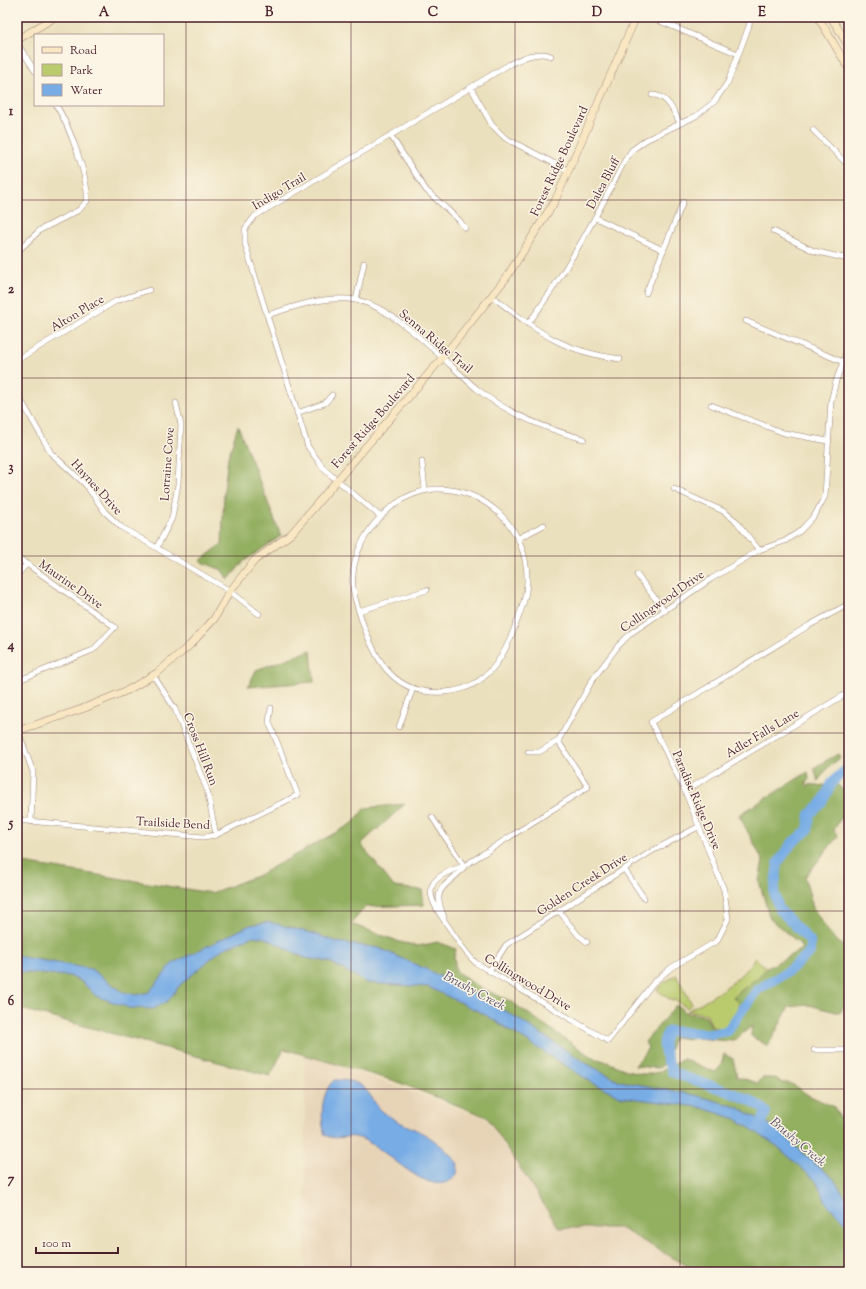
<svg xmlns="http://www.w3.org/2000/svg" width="866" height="1289" viewBox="0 0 866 1289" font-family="'Sorts Mill Goudy',serif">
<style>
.built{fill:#e7d4b7}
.green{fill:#bacb6e;stroke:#82754c}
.forest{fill:#93af61;stroke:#6e6746}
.water{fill:#77ace5;stroke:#606688}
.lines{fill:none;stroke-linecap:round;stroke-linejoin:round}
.river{stroke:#77ace5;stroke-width:10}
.street-casing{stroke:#9a8074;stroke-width:6}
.secondary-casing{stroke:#9a8074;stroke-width:8}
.street{stroke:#fff;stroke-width:5}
.secondary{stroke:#f9e7c3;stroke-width:7}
.grid{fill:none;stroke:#4a1f2b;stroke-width:1;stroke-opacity:0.55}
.labels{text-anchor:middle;stroke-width:3;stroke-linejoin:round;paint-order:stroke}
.street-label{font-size:12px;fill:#4a1f2b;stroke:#fcf5e5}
.water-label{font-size:13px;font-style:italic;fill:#5a506c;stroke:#fcf5e5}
.neatline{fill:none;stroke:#4a1f2b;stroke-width:1.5}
.grid-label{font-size:13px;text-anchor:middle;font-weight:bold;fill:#4a1f2b}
</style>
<rect width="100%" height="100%" fill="#fcf5e5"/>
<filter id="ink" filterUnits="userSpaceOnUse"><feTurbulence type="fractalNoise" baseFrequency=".025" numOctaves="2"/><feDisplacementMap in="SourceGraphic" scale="8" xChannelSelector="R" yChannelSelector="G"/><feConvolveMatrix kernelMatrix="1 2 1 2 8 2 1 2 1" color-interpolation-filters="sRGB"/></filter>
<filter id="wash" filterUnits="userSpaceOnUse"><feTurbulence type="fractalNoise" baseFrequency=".012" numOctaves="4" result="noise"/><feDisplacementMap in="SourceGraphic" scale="16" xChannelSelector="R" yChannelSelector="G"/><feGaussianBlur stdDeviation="0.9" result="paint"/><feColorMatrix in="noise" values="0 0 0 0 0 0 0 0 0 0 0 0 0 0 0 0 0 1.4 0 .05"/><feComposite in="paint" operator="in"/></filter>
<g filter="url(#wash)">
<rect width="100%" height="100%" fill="#ebe0bd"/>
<polygon class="built" points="305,1054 486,1118 559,1228 619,1229 697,1272 305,1272"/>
<g class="green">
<path d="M755,958L767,968L756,979L733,997L740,1004L732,1017L729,1026L722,1029L712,1027L707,1014L687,1011C714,995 737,984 755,958Z"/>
<polygon points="676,975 692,1004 687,1008 675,1000 672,1001 657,990 665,982"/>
</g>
<g class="forest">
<polygon points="238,426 281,536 244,561 228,580 222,570 200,561 222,544 224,490 228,457"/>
<polygon points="311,650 314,682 248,687 256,670"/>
<polygon points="838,754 840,758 828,767 818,781 815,771 815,767"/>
<polygon points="808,772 809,779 806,783 807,786 812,784 815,786 837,784 849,797 849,803 834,830 838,836 805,877 813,908 832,937 849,950 849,996 840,1013 809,1005 789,1007 768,1046 751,1036 752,1026 736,1039 728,1041 697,1038 713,1029 726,1029 740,1004 733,997 756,979 767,968 802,949 799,943 770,919 759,881 763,861 739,815"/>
<path d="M405,804L361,844L394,887L422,890L424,905L365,907L351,924L400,942L418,946L438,942L456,949L454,958L456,971L477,986L510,1001L593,1058C612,1061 630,1076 649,1074C662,1073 673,1064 684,1059L715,1072L721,1066L724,1054L733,1059L737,1077L758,1083L762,1078H776L782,1083H790L808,1095L834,1107L849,1132V1272H698L620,1228H559L487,1117L395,1081L284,1049L270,1076L17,1008V862L211,893L257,876L353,823L365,808Z"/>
<polygon points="676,1005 687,1013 706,1016 712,1029 690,1039 674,1037 665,1063 659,1068 635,1066 648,1048 645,1042"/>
</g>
<g class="water">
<polygon points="269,922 312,933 337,942 379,948 430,971 509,1013 589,1065 620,1081 695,1095 737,1107 778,1129 802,1153 833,1178 849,1202 849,1226 827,1204 816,1181 777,1146 736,1119 699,1107 622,1097 593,1083 484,1014 428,987 367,983 330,962 305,958 266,938 253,936 221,950 180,985 168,1001 153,1009 129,1008 96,996 82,982 70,976 17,972 17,956 91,969 123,992 137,995 149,992 173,963 250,925"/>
<path d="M334,1080C341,1080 351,1080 358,1084C370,1089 373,1104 382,1111C396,1123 414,1127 429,1137C440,1144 450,1153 458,1164L457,1174C454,1177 451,1181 447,1182C421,1193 383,1143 356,1137C345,1135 336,1141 325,1135C320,1119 321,1092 334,1080Z"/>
</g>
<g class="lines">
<path class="river" d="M761,1125L766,1112C753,1095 694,1082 672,1072C667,1058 658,1043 669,1031L711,1034L727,1031L757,990L790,970L810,952V941L779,909L774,892L778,863L792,843L808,830L810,814L822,803L833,781L849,767"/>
</g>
</g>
<g filter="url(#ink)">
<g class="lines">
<g class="street-casing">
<g id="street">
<polyline points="650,17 738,54"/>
<polyline points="17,43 35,71"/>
<polyline points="471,88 492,125 505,138 569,171"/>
<path d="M652,95C668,95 673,111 680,123"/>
<polyline points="813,130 849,166"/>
<polyline points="391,136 426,190 459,220 465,228"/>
<polyline points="596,218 663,250"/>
<polyline points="773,231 814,251 848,259"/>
<polyline points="849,248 849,292"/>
<path d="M17,252L40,230L79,210L87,201C89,178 69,125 56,105"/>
<polyline points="646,293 683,202"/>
<path d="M493,297C539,332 560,351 620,359"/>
<polyline points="356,300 364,263"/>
<path d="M267,315C297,306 324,295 356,300C395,307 446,363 477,389C508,414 546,429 584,439"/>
<polyline points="746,321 843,362"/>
<path d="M528,324C566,273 596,218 624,162L632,150L646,140L696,116L714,102L728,82L749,26L750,17"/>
<polyline points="17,360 116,301 149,290"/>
<polyline points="17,393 51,453 86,485 105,512 121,527 230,591 259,614"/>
<polyline points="711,405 784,433 828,441"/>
<polyline points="297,413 325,403 332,395"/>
<polyline points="422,462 425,490"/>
<path d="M435,489C486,487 528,529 527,580C527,597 520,613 514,629C502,662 484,689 445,692C395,696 376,662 362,621C357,605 351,590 353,574C357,532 394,493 435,489Z"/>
<polyline points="674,489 723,511 736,521 759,550"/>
<path d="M381,517L325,470L308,447L245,244V229L255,216L510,64C522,58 539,50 551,56"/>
<polyline points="519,538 544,525"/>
<polyline points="157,547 172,518 178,484 181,425 176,403"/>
<polyline points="17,557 115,627 93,650 17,681"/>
<polyline points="17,575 26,565"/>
<polyline points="637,575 665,611"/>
<polyline points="359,611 427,590"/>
<polyline points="153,675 175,709 207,790 216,835"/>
<polyline points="399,727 413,688"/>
<polyline points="17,728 33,772 31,822"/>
<path d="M558,741L588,787L464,866C421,879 425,894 448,926C457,939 464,952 476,963L608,1041L654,982L672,967L717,941L728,919L724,890L685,791L651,722L808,626L849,604"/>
<polyline points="558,741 593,679 618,646 631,633 711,579 759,550 785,541 800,531 815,515 825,496 831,401 836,381 849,345"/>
<polyline points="528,752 539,752 558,741"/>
<polyline points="685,791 849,692"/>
<polyline points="432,817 464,866"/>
<polyline points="17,820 203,837 216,835 298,795 269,722 271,708"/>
<polyline points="624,869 644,898"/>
<polyline points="559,911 578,935 587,942"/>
<path d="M444,917C430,885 447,888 464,867"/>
<polyline points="489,971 506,945 652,851 698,827"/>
<polyline points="814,1050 849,1050"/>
</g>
</g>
<g class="secondary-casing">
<g id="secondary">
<polyline points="818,17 849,69"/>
<polyline points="831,17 849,47"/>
<polyline points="17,40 55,17"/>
<polyline points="17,731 82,709 128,690 157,673 190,645 214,619 230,591 255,560 291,534 442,358 506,278 555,201 636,17"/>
</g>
</g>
<use href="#street" class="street"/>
<use href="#secondary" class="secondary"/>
</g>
</g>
<path class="grid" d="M186,17V1272M351,17V1272M515,17V1272M680,17V1272M17,200H849M17,378H849M17,556H849M17,733H849M17,911H849M17,1089H849"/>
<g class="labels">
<g class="street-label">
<text transform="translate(559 161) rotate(-65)" y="4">Forest Ridge Boulevard</text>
<text transform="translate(603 183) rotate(-62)" y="4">Dalea Bluff</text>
<text transform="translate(279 191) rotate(-31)" y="4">Indigo Trail</text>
<text transform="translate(77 313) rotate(-31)" y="4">Alton Place</text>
<text transform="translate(436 341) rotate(40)" y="4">Senna Ridge Trail</text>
<text transform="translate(373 421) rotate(-49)" y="4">Forest Ridge Boulevard</text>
<text transform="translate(167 464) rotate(-86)" y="4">Lorraine Cove</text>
<text transform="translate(97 487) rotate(48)" y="4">Haynes Drive</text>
<text transform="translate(71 584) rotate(35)" y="4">Maurine Drive</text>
<text transform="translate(662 601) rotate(-35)" y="4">Collingwood Drive</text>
<text transform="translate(762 733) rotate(-31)" y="4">Adler Falls Lane</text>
<text transform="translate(201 749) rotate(69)" y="4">Cross Hill Run</text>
<text transform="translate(697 800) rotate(67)" y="4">Paradise Ridge Drive</text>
<text transform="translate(173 823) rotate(3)" y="4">Trailside Bend</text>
<text transform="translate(582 884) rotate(-33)" y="4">Golden Creek Drive</text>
<text transform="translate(528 982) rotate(31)" y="4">Collingwood Drive</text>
</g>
<g class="water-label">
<text transform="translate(475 990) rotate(28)" y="5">Brushy Creek</text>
<text transform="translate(799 1141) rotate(40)" y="5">Brushy Creek</text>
</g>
</g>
<rect width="866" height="1289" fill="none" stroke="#fcf5e5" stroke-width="44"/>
<rect x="34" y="34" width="130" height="72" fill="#fcf5e5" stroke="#b59f9b"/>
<rect x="42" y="47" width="20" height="6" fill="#f9e7c3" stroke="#b59f9b"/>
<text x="70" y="54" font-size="12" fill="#4a1f2b">Road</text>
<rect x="42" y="64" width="20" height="12" fill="#bacb6e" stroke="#b59f9b"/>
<text x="70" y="74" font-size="12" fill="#4a1f2b">Park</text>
<rect x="42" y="84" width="20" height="12" fill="#77ace5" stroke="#b59f9b"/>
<text x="70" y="94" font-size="12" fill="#4a1f2b">Water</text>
<path d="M36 1247v6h82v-6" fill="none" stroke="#4a1f2b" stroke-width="2"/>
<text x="42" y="1247" font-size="12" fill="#4a1f2b" stroke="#fcf5e5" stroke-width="3" paint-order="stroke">100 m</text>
<rect x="22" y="22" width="822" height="1245" class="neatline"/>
<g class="grid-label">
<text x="104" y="16">A</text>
<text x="269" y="16">B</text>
<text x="433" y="16">C</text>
<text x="597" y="16">D</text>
<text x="762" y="16">E</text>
<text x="11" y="115">1</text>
<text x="11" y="293">2</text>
<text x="11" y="471">3</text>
<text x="11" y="649">4</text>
<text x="11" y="827">5</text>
<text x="11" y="1005">6</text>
<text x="11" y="1183">7</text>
</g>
</svg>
